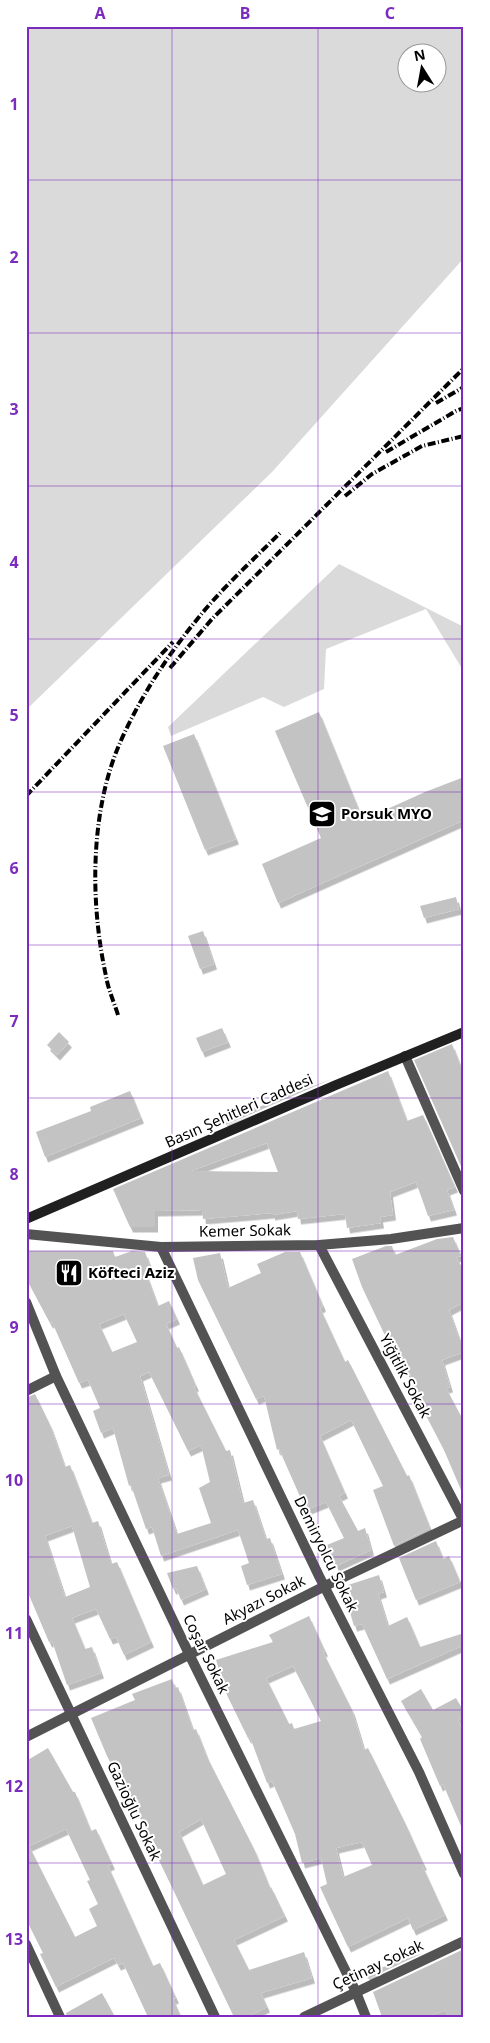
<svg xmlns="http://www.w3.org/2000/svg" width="490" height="2043" viewBox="0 0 490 2043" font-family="'Noto Sans',sans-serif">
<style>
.green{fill:#dadada;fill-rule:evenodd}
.building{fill:#c3c3c3;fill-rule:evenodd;filter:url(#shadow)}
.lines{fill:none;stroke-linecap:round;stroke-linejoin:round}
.minor{stroke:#535353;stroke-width:10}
.secondary{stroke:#202020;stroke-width:10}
.rail{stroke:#000;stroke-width:4;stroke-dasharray:8 2.5 1 2.5;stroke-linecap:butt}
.grid{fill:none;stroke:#7b2cbf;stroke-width:1;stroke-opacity:0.55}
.labels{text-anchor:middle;stroke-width:4;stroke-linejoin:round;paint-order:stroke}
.poi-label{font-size:15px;font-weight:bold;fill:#000;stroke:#fff;text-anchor:start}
.street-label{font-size:15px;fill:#000;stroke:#fff}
.neatline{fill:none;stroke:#7b2cbf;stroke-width:2}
.grid-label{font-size:16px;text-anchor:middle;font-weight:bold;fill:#7b2cbf}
</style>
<defs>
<filter id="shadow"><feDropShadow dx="3" dy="5.5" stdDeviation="0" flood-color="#0004"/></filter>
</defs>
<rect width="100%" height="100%" fill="#fff"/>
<g class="green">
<path d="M26,26H464V258L272,472L26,710ZM408,52H438V82H408Z"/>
<polygon points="339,564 464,627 464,680 461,667 426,609 326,649 324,689 284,707 263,697 171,736 168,727"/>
</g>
<g class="building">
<polygon points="319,712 363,820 425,792 464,777 464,820 278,903 262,864 321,838 275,731"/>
<polygon points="194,734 236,839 205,850 163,746"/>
<polygon points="456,897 459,909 424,918 420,906"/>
<polygon points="203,931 214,964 200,969 188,936"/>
<polygon points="222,1028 228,1042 202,1052 196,1038"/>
<polygon points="59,1032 69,1042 57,1055 47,1045"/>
<polygon points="452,1044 464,1075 464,1173 414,1060"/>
<path d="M388,1071L407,1121L423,1115L455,1187L447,1190L454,1210L428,1216L416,1182L390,1192L393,1215L380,1217L381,1223L347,1228L345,1214L298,1219L297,1211L272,1215V1213L203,1219L202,1210L155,1211V1227H130L113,1189ZM267,1143L278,1172L191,1171Z"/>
<polygon points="332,1079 226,1125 224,1120"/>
<polygon points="130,1091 141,1118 45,1157 36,1132 91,1111 90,1107"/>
<polygon points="453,1237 461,1256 456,1257 464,1271 464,1302 449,1310 464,1352 442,1360 450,1387 446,1388 464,1422 464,1497 444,1450 418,1400 410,1373 407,1374 396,1345 391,1348 362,1287 352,1259 386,1246 392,1246 395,1255 437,1239"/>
<path d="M26,1251H113L115,1257L132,1251L145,1252L150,1266L144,1268L158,1306L169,1301L177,1319L166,1324L177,1348L179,1347L196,1386L194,1387L226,1451L230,1450L243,1503L253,1500L266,1539L270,1538L282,1574L247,1585L241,1566L249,1563L238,1530L161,1556L152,1527L146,1529L131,1485L129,1486L113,1428L101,1433L93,1411L100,1408L88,1380L79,1383L52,1322L50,1323L26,1278ZM124,1314L137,1342L112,1352L99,1324ZM149,1372L188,1451L201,1445L210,1482L199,1488L211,1523L177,1534L158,1478L169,1475L140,1376Z"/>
<polygon points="285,1252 300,1252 323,1306 320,1308 345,1362 348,1360 407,1476 409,1475 430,1528 394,1546 373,1490 383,1486 351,1420 320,1436 345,1493 339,1496 358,1531 365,1528 371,1550 336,1566 327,1545 344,1538 326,1502 306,1510 279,1449 277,1450 264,1396 256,1399 198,1280 193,1258 220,1253 228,1288 261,1273 257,1264"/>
<path d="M35,1394L50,1425L65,1467L70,1465L92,1523L98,1521L111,1564L117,1562L151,1642L124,1655L116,1637L110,1639L96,1609L72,1618L85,1649L92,1647L101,1673L67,1685L52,1641L49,1642L26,1588V1398ZM72,1526L90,1587L65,1597L45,1536Z"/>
<polygon points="436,1541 443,1559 449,1556 460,1582 416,1600 399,1558"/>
<polygon points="197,1566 206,1589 181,1600 176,1588 173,1589 167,1573"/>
<polygon points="379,1575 384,1592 378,1594 388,1626 407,1617 420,1647 464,1633 464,1645 387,1679 362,1624 354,1626 349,1609 355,1608 348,1585"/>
<path d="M309,1616L325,1651L323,1652L352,1710L364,1750L368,1748L406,1825L424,1865H422L445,1915L413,1930L408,1918L348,1947L320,1887L327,1884L321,1858L302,1863L295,1834L272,1781L267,1783L250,1737L248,1738L227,1695L216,1660L273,1642L269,1635ZM293,1666L321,1721L294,1729L292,1723L289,1724L266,1678ZM362,1842L372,1865L343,1877L336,1848Z"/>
<path d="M172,1679L175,1688L178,1687L193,1730L196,1729L207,1757L254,1849L270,1888L271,1887L285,1916L234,1940L249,1970L304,1952L312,1978L261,1993L267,2007L247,2017H234L157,1856L161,1854L131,1802L107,1756L91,1718L135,1700L132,1694ZM201,1819L226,1874L203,1885L179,1832Z"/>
<polygon points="421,1689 433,1710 456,1698 464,1712 464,1716 458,1720 464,1734 464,1833 443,1784 440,1786 420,1739 422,1737 401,1701"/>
<path d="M48,1748L73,1792H75L91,1831L96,1829L112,1864L108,1866L153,1966L160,1963L176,1998L173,1999L181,2017H148L123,1963L118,1965L114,1958L56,1987L40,1954L43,1953L26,1919V1761ZM66,1829L90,1880L87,1881L98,1904L89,1909L97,1926L75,1937L29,1846Z"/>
<polygon points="464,1949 464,2017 448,2017 446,2010 427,2017 382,2017 373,1992"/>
<polygon points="423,1953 368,1979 366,1973"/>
<polygon points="102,1993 115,2017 67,2017 66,2013"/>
</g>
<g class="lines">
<g class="minor">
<polyline points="405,1056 464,1191"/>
<polyline points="26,1234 161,1247 319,1245 391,1239 464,1228"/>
<polyline points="319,1245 464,1521"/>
<polyline points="161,1247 319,1576 419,1772 464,1874"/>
<polyline points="26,1302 56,1376 190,1656 356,1992 366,2017"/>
<polyline points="26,1391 56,1376"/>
<polyline points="26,1619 215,2017"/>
<polyline points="26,1737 325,1586 464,1520"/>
<polyline points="26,1944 60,2017"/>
<polyline points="304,2017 464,1941"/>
</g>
<polyline class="secondary" points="26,1219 336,1085 464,1032"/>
<g class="rail">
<polyline points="436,403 464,387"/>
<polyline points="386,452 456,411 464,408"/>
<polyline points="345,496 372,474 422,446 464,436"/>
<polyline points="170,668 212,619 464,368"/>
<polyline points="26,796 173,642"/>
<path d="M118,1015C114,1002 108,989 106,976C90,903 90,814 119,745C138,701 165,659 195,622C220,590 252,561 281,532"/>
</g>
</g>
<path class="grid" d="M172,26V2017M318,26V2017M26,180H464M26,333H464M26,486H464M26,639H464M26,792H464M26,945H464M26,1098H464M26,1251H464M26,1404H464M26,1557H464M26,1710H464M26,1863H464"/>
<defs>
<g id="university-square" transform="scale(1.4375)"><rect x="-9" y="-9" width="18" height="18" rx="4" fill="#000" stroke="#fff"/><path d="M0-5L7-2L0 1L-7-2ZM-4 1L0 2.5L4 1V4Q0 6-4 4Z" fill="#fff"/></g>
<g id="restaurant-square" transform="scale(1.4375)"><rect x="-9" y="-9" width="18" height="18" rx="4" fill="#000" stroke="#fff"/><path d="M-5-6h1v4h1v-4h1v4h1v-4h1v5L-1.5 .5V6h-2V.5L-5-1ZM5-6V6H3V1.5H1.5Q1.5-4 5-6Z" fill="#fff"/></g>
</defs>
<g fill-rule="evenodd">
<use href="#university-square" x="322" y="814"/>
<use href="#restaurant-square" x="69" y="1273"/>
</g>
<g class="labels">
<g class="poi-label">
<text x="341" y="819">Porsuk MYO</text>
<text x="88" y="1278">Köfteci Aziz</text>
</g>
<g class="street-label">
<text transform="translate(239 1111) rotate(-24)" y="5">Basın Şehitleri Caddesi</text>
<text transform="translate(245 1231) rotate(-1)" y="5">Kemer Sokak</text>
<text transform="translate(405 1376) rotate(62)" y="5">Yiğitlik Sokak</text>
<text transform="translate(326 1554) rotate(64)" y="5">Demiryolcu Sokak</text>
<text transform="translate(264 1600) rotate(-27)" y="5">Akyazı Sokak</text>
<text transform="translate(206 1654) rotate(64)" y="5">Coşar Sokak</text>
<text transform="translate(134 1811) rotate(65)" y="5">Gazioğlu Sokak</text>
<text transform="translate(378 1965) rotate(-25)" y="5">Çetinay Sokak</text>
</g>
</g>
<rect width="490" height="2043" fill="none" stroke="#ffffff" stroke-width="55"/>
<g transform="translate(422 68) rotate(349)"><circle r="24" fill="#ffffff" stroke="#999999"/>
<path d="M0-4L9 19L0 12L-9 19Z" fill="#000000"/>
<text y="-8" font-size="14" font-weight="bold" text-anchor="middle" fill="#000000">N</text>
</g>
<rect x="28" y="28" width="434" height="1988" class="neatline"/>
<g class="grid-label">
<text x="100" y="19">A</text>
<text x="245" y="19">B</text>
<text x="390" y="19">C</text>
<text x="14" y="110">1</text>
<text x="14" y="263">2</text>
<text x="14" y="415">3</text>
<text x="14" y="568">4</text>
<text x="14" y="721">5</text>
<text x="14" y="874">6</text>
<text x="14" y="1027">7</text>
<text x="14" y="1180">8</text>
<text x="14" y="1333">9</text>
<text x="14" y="1486">10</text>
<text x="14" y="1639">11</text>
<text x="14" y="1792">12</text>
<text x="14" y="1945">13</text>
</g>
</svg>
